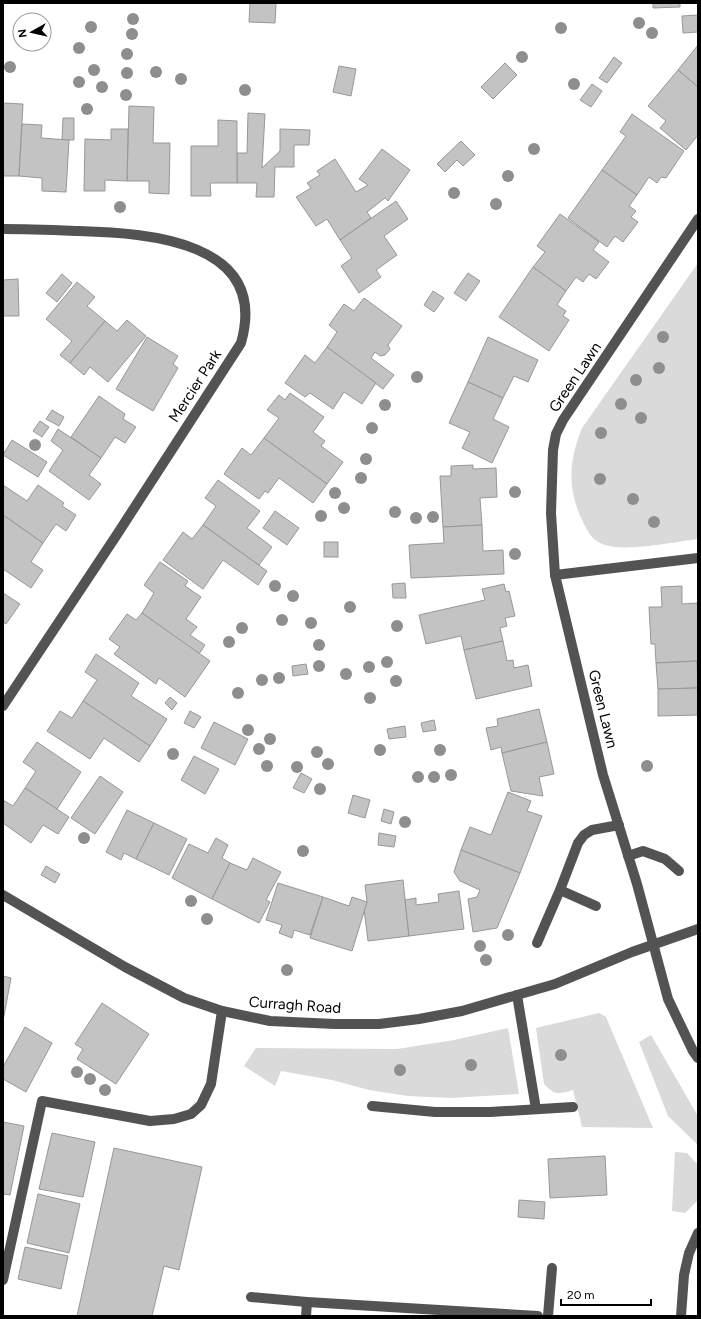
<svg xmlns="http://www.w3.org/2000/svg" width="701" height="1319" viewBox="0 0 701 1319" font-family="Figtree,sans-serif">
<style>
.green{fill:#dadada}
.building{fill:#c3c3c3;stroke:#979797}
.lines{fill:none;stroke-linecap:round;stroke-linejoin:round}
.minor{stroke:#535353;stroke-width:10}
.tree{fill:#8e8e8e}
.labels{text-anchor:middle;stroke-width:3;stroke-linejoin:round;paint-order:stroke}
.street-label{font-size:15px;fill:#000;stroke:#fff}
</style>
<rect width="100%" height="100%" fill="#fff"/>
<g class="green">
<path d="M698,263V539C673,542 628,552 605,545C593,541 589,534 584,524C567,490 568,463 582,428Z"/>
<path d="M599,1013L606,1017L653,1128L582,1127L573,1090C559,1094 555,1096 544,1084L536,1028Z"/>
<polygon points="508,1028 519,1094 451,1098 408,1096 369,1090 332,1080 281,1071 275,1086 244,1066 256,1048 397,1049 454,1040"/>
<polygon points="651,1035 698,1116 698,1145 668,1116 639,1042"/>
<polygon points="675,1152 687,1153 698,1165 698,1200 685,1213 672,1211"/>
</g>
<g class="building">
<polygon points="250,3 276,3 275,23 249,22"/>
<polygon points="653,3 680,3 680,7 653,8"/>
<polygon points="698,15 698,32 683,33 682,16"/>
<polygon points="698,45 698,87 678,70"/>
<polygon points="614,57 622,63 607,83 599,78"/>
<polygon points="505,63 517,75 493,99 481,87"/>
<polygon points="339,66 356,69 351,96 333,92"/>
<polygon points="678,70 698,87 698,135 686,150 660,128 666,121 648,106"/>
<polygon points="592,84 602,91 591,107 580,100"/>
<polygon points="3,103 23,104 19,176 3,176"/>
<polygon points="129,106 154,107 153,143 170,143 169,194 149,193 149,181 127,181"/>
<polygon points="248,113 265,114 262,168 280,151 280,129 310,130 309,145 294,145 294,167 275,167 274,197 256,197 257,183 237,183 237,153 247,153"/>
<polygon points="632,114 684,151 666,178 661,177 657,183 649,177 637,195 602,170 626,136 620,132"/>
<polygon points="63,118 74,118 74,140 62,140"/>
<polygon points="218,120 237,121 237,183 210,183 211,196 191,196 191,146 218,146"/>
<polygon points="22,124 42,125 41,138 69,140 66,192 42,191 42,178 19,176"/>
<polygon points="111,129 128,129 127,181 105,180 105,191 84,191 85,139 111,140"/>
<polygon points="461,141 475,155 463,166 457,160 445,172 437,164"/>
<polygon points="382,149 410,170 388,201 385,198 367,212 371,218 340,240 327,219 316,226 296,197 311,188 307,183 320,175 317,171 335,159 356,192 368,185 359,179"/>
<polygon points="602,170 637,195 629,206 636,211 631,217 638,222 623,242 615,236 607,247 568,218"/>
<polygon points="396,201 408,219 384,236 397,255 376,270 381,277 359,293 341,266 352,258 340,240"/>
<polygon points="560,214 599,242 593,250 609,262 596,279 589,274 583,282 576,277 566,291 533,267 545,252 537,246"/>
<polygon points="533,267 566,291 557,305 566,311 563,316 569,320 549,351 499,317"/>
<polygon points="468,273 480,281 466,301 454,293"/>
<polygon points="62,274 72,283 57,302 46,293"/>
<polygon points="18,279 19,316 3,316 3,280"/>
<polygon points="77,282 95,297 87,306 105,321 70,363 60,355 72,341 46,319"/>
<polygon points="433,291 444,298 434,312 424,305"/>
<polygon points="364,298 402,326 388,345 390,349 385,355 380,356 375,352 371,358 394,375 383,389 327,347 337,332 329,325 344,304 354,311"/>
<polygon points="127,320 146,336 108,382 90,367 84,375 70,363 105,321 117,331"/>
<polygon points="147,337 178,356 173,364 178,368 153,411 116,389"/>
<polygon points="488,337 538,360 528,382 514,376 503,398 468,382"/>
<polygon points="327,347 376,383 362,404 344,392 333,409 310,393 305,397 285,383 305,355 315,363"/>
<polygon points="468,382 503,398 493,419 509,427 492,463 462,448 470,432 449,423"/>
<polygon points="290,393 324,417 313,432 325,441 321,446 343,462 327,484 264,438 279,418 267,410 279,395 285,400"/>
<polygon points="99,396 125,414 123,419 136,427 125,443 115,437 101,458 71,437"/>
<polygon points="52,410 64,417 59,426 46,419"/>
<polygon points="40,421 49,427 42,437 33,431"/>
<polygon points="58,429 101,458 89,475 101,484 89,500 49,471 63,450 51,441"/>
<polygon points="264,438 327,484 313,503 279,478 268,493 265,491 259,499 224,474 242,448 251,455"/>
<polygon points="12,440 47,462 38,477 3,455"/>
<polygon points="473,465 473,469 496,468 497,497 480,498 482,525 443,527 440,476 451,476 451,466"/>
<polygon points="218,480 260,511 247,528 272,547 259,565 203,525 216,506 205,498"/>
<polygon points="3,485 27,501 38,485 64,503 62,506 76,515 66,531 56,524 43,543 3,515"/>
<polygon points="275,511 299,528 287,545 263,528"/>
<polygon points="3,515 43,543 31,562 43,570 31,588 3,569"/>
<polygon points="203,525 267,571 258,585 223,560 203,589 163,560 183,532 192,539"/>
<polygon points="482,525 483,551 503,550 504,574 411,578 409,545 444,543 443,527"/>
<rect x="324" y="542" width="14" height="15"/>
<polygon points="160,562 188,581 185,586 201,597 186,619 197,627 190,635 205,645 199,654 142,613 154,593 144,585"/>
<polygon points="405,583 406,598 393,598 392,584"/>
<polygon points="504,584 506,592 509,591 515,616 505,618 507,626 500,628 503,641 464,650 461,636 426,644 419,615 485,600 482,589"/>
<polygon points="682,586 682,604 698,603 698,661 656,663 655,644 651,644 649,607 662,607 661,587"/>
<polygon points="3,593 20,604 6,624 3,622"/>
<polygon points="142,613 210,661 185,697 159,678 156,684 114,654 120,647 109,639 127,614 136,620"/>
<polygon points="503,641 507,661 513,660 514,668 528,665 532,686 476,699 464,650"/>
<polygon points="96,654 139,683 131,696 167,719 150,746 83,701 97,680 85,672"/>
<polygon points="697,661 698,688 658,689 656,663"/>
<polygon points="306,664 308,674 293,676 292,666"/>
<polygon points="698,688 698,715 658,716 658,689"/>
<polygon points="170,697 177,703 172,710 165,703"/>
<polygon points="83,701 150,746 139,762 104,738 90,759 47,731 60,711 72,718"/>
<polygon points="539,709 547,742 502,753 501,747 491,750 486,728 498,726 497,719"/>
<polygon points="190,711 201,717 194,728 184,723"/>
<polygon points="434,720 436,730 423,732 421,723"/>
<polygon points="214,722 248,739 235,765 201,748"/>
<polygon points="405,726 406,737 389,739 387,729"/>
<polygon points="37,742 81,772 57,809 25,788 36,771 23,762"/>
<polygon points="547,742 554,774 539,777 543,796 511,791 502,753"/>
<polygon points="194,756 219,769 205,794 181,780"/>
<polygon points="301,773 312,779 304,793 293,788"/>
<polygon points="100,776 123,792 95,834 71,818"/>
<polygon points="25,788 69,817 58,834 43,825 31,843 3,823 3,800 13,806"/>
<polygon points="508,792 531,801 527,811 542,816 520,873 461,850 470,827 491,835"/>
<polygon points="353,795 370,800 365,818 348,813"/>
<polygon points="384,809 394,812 391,824 381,821"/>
<polygon points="127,810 154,823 136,859 124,853 121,860 106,852"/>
<polygon points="154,823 187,839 169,875 136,859"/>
<polygon points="379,833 396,836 394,847 378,845"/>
<polygon points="216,838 228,845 222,858 230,863 212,899 172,878 189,844 208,853"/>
<polygon points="461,850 520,873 497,928 473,932 468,899 477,897 480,890 460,881 454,872"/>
<polygon points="253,858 281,872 266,900 270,902 259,923 212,899 230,863 247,870"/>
<polygon points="46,866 60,874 55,883 41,875"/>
<polygon points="403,880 409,936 368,941 364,909 367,902 365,885"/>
<polygon points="278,883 323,897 310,935 294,930 292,938 279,933 282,925 266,920"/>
<polygon points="459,891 464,929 409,936 405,900 416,898 416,905 439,902 438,894"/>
<polygon points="323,897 349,906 352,897 367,902 352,951 310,938"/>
<polygon points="3,976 11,978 3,1021"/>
<polygon points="102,1003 149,1034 116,1084 77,1059 83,1049 75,1044"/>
<polygon points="25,1027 52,1043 26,1092 3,1079 3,1067"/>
<polygon points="3,1122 24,1126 10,1195 3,1194"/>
<polygon points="52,1133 95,1142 83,1197 39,1189"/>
<polygon points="114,1148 202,1167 179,1270 164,1266 152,1316 77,1316"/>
<polygon points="605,1156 607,1195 550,1198 548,1159"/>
<polygon points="38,1194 80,1204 69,1253 27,1243"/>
<polygon points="519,1200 545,1202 544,1219 518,1217"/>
<polygon points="25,1247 68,1256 61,1289 18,1279"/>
</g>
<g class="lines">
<g class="minor">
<path d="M3,229C28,229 53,230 79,231C148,233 270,241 241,343L116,536L3,706"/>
<polyline points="698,558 555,575 603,775 637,884 668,999 693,1051 698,1058"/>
<polyline points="555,575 551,513 553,450 556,434 563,420 698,219"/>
<polyline points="628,856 643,851 665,859 679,871"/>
<polyline points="560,890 596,906"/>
<polyline points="3,895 125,967 184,998 222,1011 270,1021 335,1024 379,1024 419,1019 462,1011 555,984 632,952 698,929"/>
<polyline points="537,943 560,890 578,843 584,835 592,830 619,825"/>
<polyline points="517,995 536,1109"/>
<polyline points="372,1106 435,1112 490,1112 573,1107"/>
<polyline points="3,1280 42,1101 150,1121 174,1119 191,1114 201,1105 211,1084 222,1011"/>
<polyline points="251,1297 307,1302 538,1316"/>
<polyline points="306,1316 307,1302"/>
<polyline points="548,1316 552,1268"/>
<polyline points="681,1316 684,1275 689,1253 698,1233"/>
</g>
</g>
<g class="tree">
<circle cx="133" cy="19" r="6"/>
<circle cx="639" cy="23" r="6"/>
<circle cx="91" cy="27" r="6"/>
<circle cx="561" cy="28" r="6"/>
<circle cx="652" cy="33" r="6"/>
<circle cx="132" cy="34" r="6"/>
<circle cx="79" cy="48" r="6"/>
<circle cx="127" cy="54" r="6"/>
<circle cx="522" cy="57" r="6"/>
<circle cx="10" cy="67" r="6"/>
<circle cx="94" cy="70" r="6"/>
<circle cx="156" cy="72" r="6"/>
<circle cx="127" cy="73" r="6"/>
<circle cx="181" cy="79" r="6"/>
<circle cx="79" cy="82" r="6"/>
<circle cx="574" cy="84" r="6"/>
<circle cx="102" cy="87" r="6"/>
<circle cx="245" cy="90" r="6"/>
<circle cx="126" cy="95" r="6"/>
<circle cx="87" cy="109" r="6"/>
<circle cx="534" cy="149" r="6"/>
<circle cx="508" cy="176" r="6"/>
<circle cx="454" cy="193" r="6"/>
<circle cx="496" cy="204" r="6"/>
<circle cx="120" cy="207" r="6"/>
<circle cx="663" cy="337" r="6"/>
<circle cx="659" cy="368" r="6"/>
<circle cx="417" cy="377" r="6"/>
<circle cx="636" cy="380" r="6"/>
<circle cx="621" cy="404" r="6"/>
<circle cx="385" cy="405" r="6"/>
<circle cx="641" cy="418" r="6"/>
<circle cx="372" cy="428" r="6"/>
<circle cx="601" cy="433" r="6"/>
<circle cx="35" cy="445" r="6"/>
<circle cx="366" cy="459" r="6"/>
<circle cx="361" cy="478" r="6"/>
<circle cx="600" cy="479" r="6"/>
<circle cx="515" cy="492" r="6"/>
<circle cx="335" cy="493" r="6"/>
<circle cx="633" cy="499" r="6"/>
<circle cx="344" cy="508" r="6"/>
<circle cx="395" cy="512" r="6"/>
<circle cx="321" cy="516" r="6"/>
<circle cx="433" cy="517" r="6"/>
<circle cx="416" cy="518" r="6"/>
<circle cx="654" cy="522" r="6"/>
<circle cx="515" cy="554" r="6"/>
<circle cx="275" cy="586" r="6"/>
<circle cx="293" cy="596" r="6"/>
<circle cx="350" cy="607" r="6"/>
<circle cx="282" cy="620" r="6"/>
<circle cx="311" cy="623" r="6"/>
<circle cx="397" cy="626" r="6"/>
<circle cx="242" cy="628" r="6"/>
<circle cx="229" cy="642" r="6"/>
<circle cx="319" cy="645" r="6"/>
<circle cx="387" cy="662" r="6"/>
<circle cx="319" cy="666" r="6"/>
<circle cx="369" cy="667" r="6"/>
<circle cx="346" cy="674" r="6"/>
<circle cx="279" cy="678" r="6"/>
<circle cx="262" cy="680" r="6"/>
<circle cx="396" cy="681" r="6"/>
<circle cx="238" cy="693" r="6"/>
<circle cx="370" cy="698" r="6"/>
<circle cx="248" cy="730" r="6"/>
<circle cx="270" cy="739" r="6"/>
<circle cx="259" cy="749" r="6"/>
<circle cx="380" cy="750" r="6"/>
<circle cx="440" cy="750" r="6"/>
<circle cx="317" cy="752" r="6"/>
<circle cx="173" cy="754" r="6"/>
<circle cx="328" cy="764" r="6"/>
<circle cx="267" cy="766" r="6"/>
<circle cx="647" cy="766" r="6"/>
<circle cx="297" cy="767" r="6"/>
<circle cx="451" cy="775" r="6"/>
<circle cx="418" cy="777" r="6"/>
<circle cx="434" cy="777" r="6"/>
<circle cx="320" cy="789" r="6"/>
<circle cx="405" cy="822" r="6"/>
<circle cx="84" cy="838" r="6"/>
<circle cx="303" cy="851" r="6"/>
<circle cx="191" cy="901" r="6"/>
<circle cx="207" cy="919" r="6"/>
<circle cx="508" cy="935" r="6"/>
<circle cx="480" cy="946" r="6"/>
<circle cx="486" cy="960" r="6"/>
<circle cx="287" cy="970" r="6"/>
<circle cx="561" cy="1055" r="6"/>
<circle cx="471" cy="1065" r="6"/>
<circle cx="400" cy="1070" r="6"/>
<circle cx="77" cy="1072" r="6"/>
<circle cx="90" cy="1079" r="6"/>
<circle cx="105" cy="1090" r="6"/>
</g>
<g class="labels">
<g class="street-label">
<text transform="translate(575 377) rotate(-56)" y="5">Green Lawn</text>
<text transform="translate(195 386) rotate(-57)" y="5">Mercier Park</text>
<text transform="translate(603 709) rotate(76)" y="5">Green Lawn</text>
<text transform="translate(295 1005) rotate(4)" y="5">Curragh Road</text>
</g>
</g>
<rect width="701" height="1319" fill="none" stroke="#000000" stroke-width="8"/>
<g transform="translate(32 32) rotate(262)"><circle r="19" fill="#ffffff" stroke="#999999"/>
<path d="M0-3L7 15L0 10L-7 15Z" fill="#000000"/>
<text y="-6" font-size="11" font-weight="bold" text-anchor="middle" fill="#000000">N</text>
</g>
<path d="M561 1299v6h90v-6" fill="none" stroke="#000000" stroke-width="2"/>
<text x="567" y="1299" font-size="12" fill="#000000" stroke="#ffffff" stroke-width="3" paint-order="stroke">20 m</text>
</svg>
